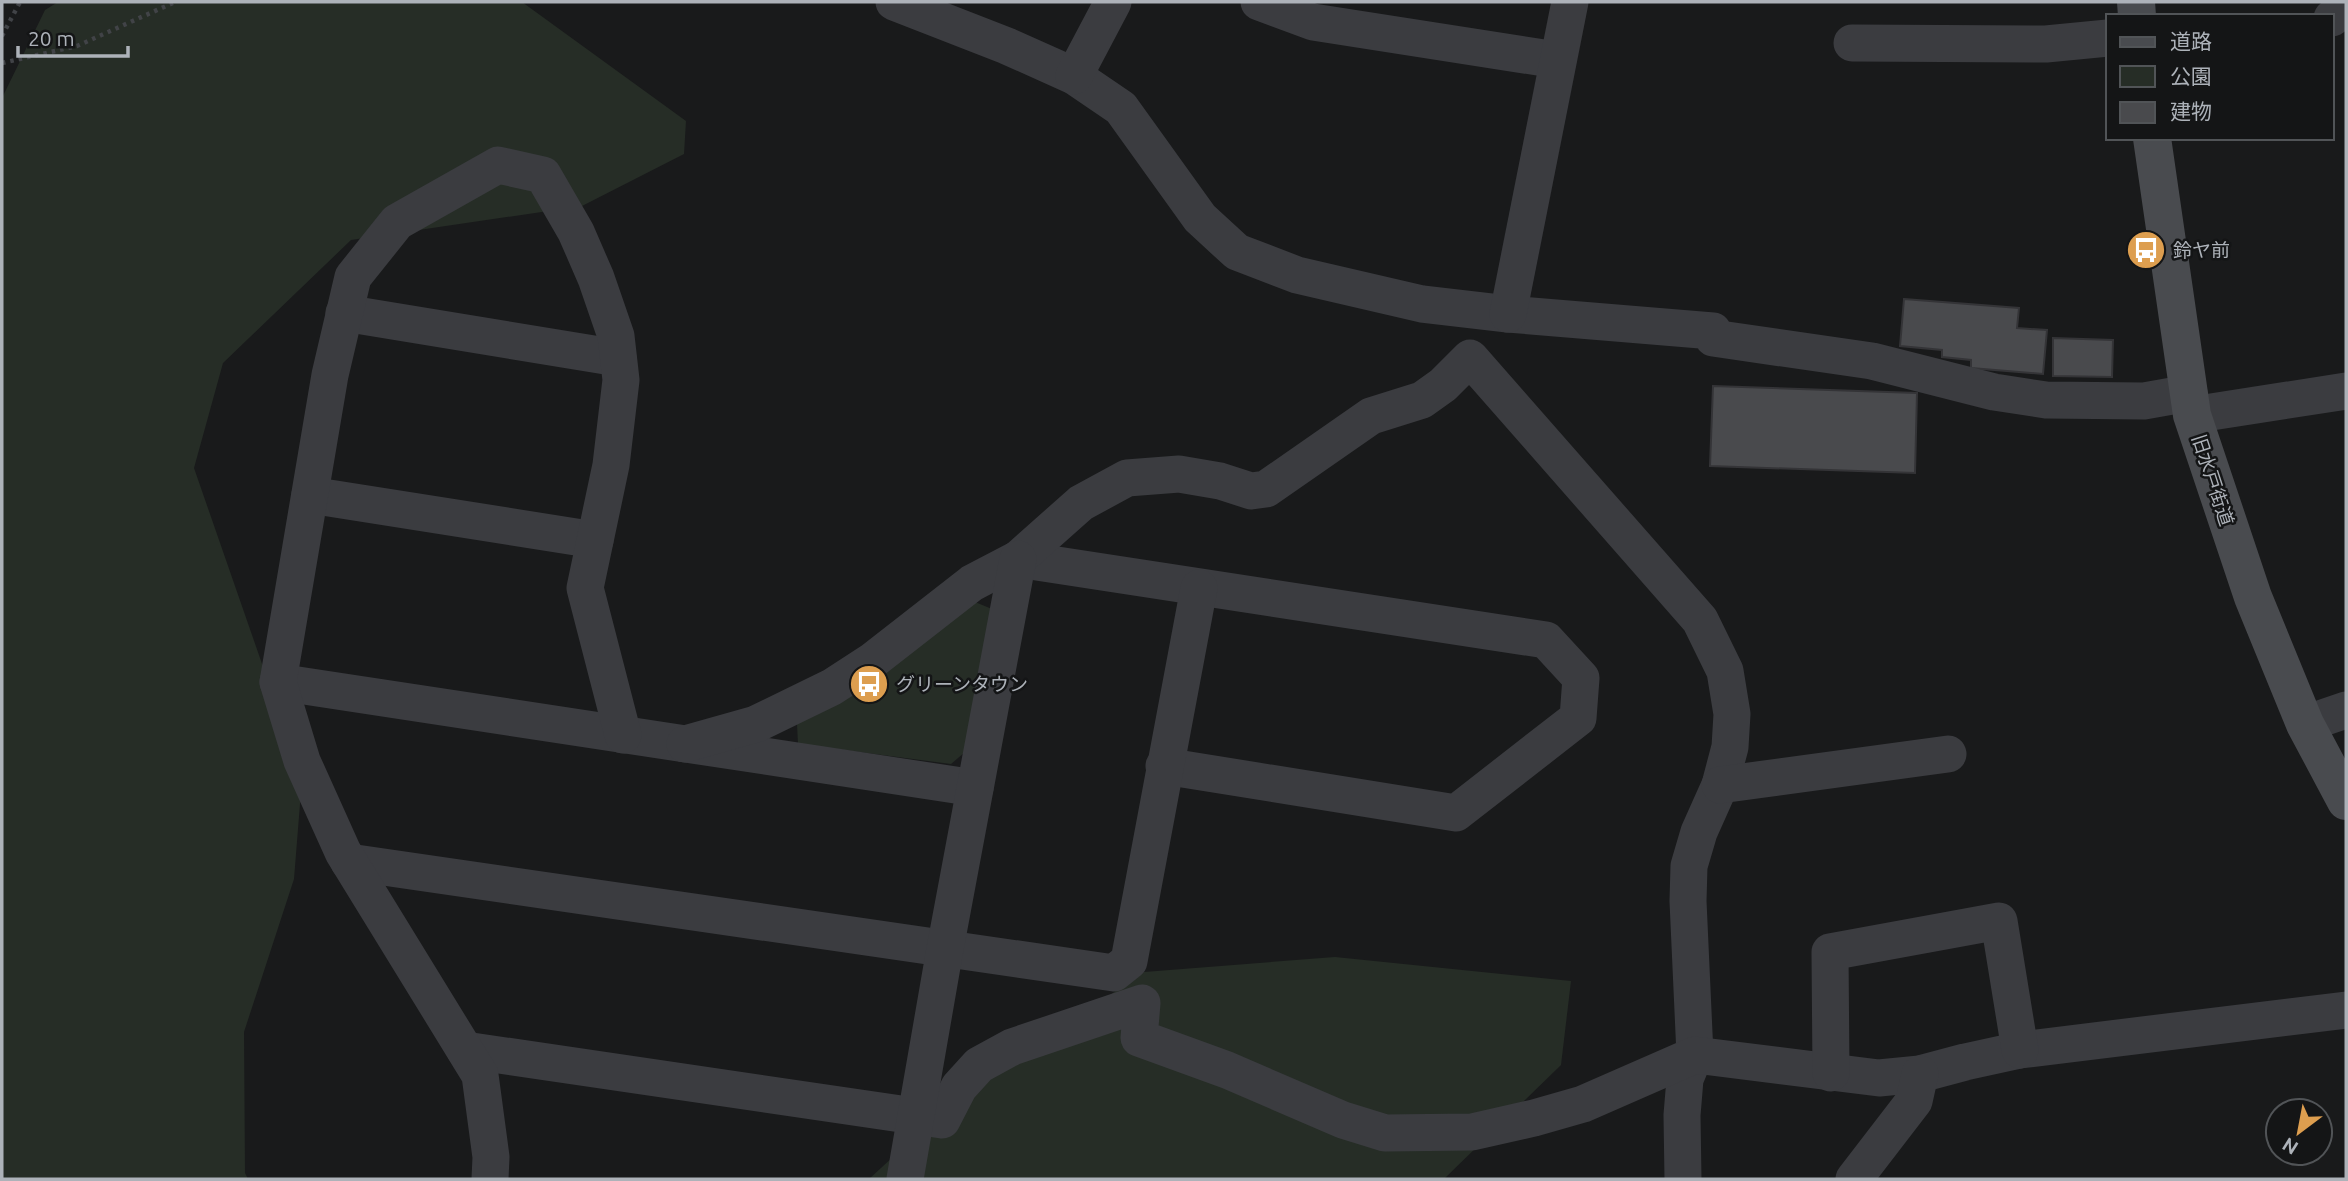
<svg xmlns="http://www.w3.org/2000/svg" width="2348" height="1181" viewBox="0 0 2348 1181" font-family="Ubuntu,'Noto Sans JP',sans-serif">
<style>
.green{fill:#262d26}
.building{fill:#494a4d;stroke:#343437;stroke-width:2}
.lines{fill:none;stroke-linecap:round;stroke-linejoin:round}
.path{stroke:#414347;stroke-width:4.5;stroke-dasharray:3.5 5;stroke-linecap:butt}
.street{stroke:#3b3c40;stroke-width:37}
.secondary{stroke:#494b4f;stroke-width:38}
.labels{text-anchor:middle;stroke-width:5;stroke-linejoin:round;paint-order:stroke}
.poi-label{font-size:19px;fill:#adb2b9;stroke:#141516;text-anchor:start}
.street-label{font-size:19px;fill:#adb2b9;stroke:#141516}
</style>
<rect width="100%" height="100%" fill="#191a1b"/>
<g class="green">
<polygon points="58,2 522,2 686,121 684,154 582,206 351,240 223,363 194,468 302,779 294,879 244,1032 245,1173 248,1179 2,1179 2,98 45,10"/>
<polygon points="975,602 992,609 965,752 951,764 798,744 797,724"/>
<polygon points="1335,957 1571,981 1561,1065 1444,1179 869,1179 957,1098 1144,972"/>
</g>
<g class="building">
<polygon points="1904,299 2019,308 2017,328 2047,330 2043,374 1971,368 1971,360 1942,357 1942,350 1900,346"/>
<polygon points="2053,338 2113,340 2112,377 2053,376"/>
<polygon points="1713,386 1917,393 1915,473 1710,466"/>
</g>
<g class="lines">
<g class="path">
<polyline points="2,36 20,2"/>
<polyline points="2,63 77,46 175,2"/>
</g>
<g class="street">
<polyline points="894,2 1007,46 1074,76 1121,108 1200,218 1237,252 1297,275 1422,304 1508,314 1713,331 1713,338 1872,361 1994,392 2046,400 2144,401 2189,393"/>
<polyline points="1259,2 1313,22 1557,60"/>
<polyline points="2332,18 2346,7"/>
<polyline points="1852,43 2046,44 2108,38"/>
<polyline points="1074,76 1113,2"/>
<polyline points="344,313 618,358"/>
<polyline points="1508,314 1570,2"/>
<polyline points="2192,415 2346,391"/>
<polyline points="310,495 595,540"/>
<polyline points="1018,559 1546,640 1581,678 1578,718 1456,813 1164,766"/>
<polyline points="278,682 975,788"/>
<polyline points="2305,724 2346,710"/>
<polyline points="685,744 756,724 832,687 872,661 972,583 1018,559 1081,503 1127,478 1179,474 1220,481 1251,491 1266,489 1371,416 1422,400 1443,385 1470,358 1700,620 1725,671 1732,714 1730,747 1720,785 1699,832 1689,866 1688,901 1695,1055 1685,1079 1682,1115 1683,1179"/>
<polyline points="1720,785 1948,754"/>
<polyline points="349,862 1114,973 1129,961 1199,588"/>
<polyline points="465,1050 942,1120 959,1087 979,1065 1012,1047 1142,1003 1139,1038 1227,1070 1343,1120 1385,1133 1472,1132 1534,1118 1583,1104 1695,1055 1879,1078 1920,1074 1965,1062 2020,1050 2346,1010"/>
<polyline points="1831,1073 1830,952 1999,921 2020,1050"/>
<polyline points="490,1179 491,1157 480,1075 343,852 302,761 278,682 330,375 353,277 397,222 498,165 543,175 576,232 596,278 616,336 621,380 611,465 585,588 623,735"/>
<polyline points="905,1179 945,949 1018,559"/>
<polyline points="1854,1179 1914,1101 1920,1074"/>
</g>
<g class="secondary">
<polyline points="2136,2 2137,16"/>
<polyline points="2152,138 2192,415 2253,597 2305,724 2346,801"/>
</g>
</g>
<defs>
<g id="bus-disc" transform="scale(2.0125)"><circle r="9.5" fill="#dd9e4f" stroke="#141516"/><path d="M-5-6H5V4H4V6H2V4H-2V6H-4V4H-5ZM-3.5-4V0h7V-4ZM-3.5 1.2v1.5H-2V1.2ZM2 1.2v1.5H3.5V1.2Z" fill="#fff"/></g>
</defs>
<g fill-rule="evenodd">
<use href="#bus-disc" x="2146" y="250"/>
<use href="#bus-disc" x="869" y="684"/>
</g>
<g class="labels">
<g class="poi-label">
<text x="2173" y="257">鈴ヤ前</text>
<text x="896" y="691">グリーンタウン</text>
</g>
<g class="street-label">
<text transform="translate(2213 480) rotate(72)" y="7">旧水戸街道</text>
</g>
</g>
<rect width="2348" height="1181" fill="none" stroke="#adb2b9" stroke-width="7"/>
<rect x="2106" y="14" width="228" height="126" fill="#141516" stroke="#515457" stroke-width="2"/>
<rect x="2120" y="37" width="35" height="10" fill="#494b4f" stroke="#515457" stroke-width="2"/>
<text x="2170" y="49" font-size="21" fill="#adb2b9">道路</text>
<rect x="2120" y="66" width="35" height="21" fill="#262d26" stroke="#515457" stroke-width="2"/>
<text x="2170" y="84" font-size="21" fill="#adb2b9">公園</text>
<rect x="2120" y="102" width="35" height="21" fill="#494a4d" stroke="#515457" stroke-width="2"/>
<text x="2170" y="119" font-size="21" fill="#adb2b9">建物</text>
<g transform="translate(2299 1132) rotate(212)"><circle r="33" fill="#141516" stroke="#515457" stroke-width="2"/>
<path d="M0-5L12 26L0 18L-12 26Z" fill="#dd9e4f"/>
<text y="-10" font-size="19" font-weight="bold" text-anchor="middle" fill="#adb2b9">N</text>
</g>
<path d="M18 46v10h110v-10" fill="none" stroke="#adb2b9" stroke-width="3.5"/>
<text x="28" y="46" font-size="21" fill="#adb2b9" stroke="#141516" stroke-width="5" paint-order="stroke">20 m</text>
</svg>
